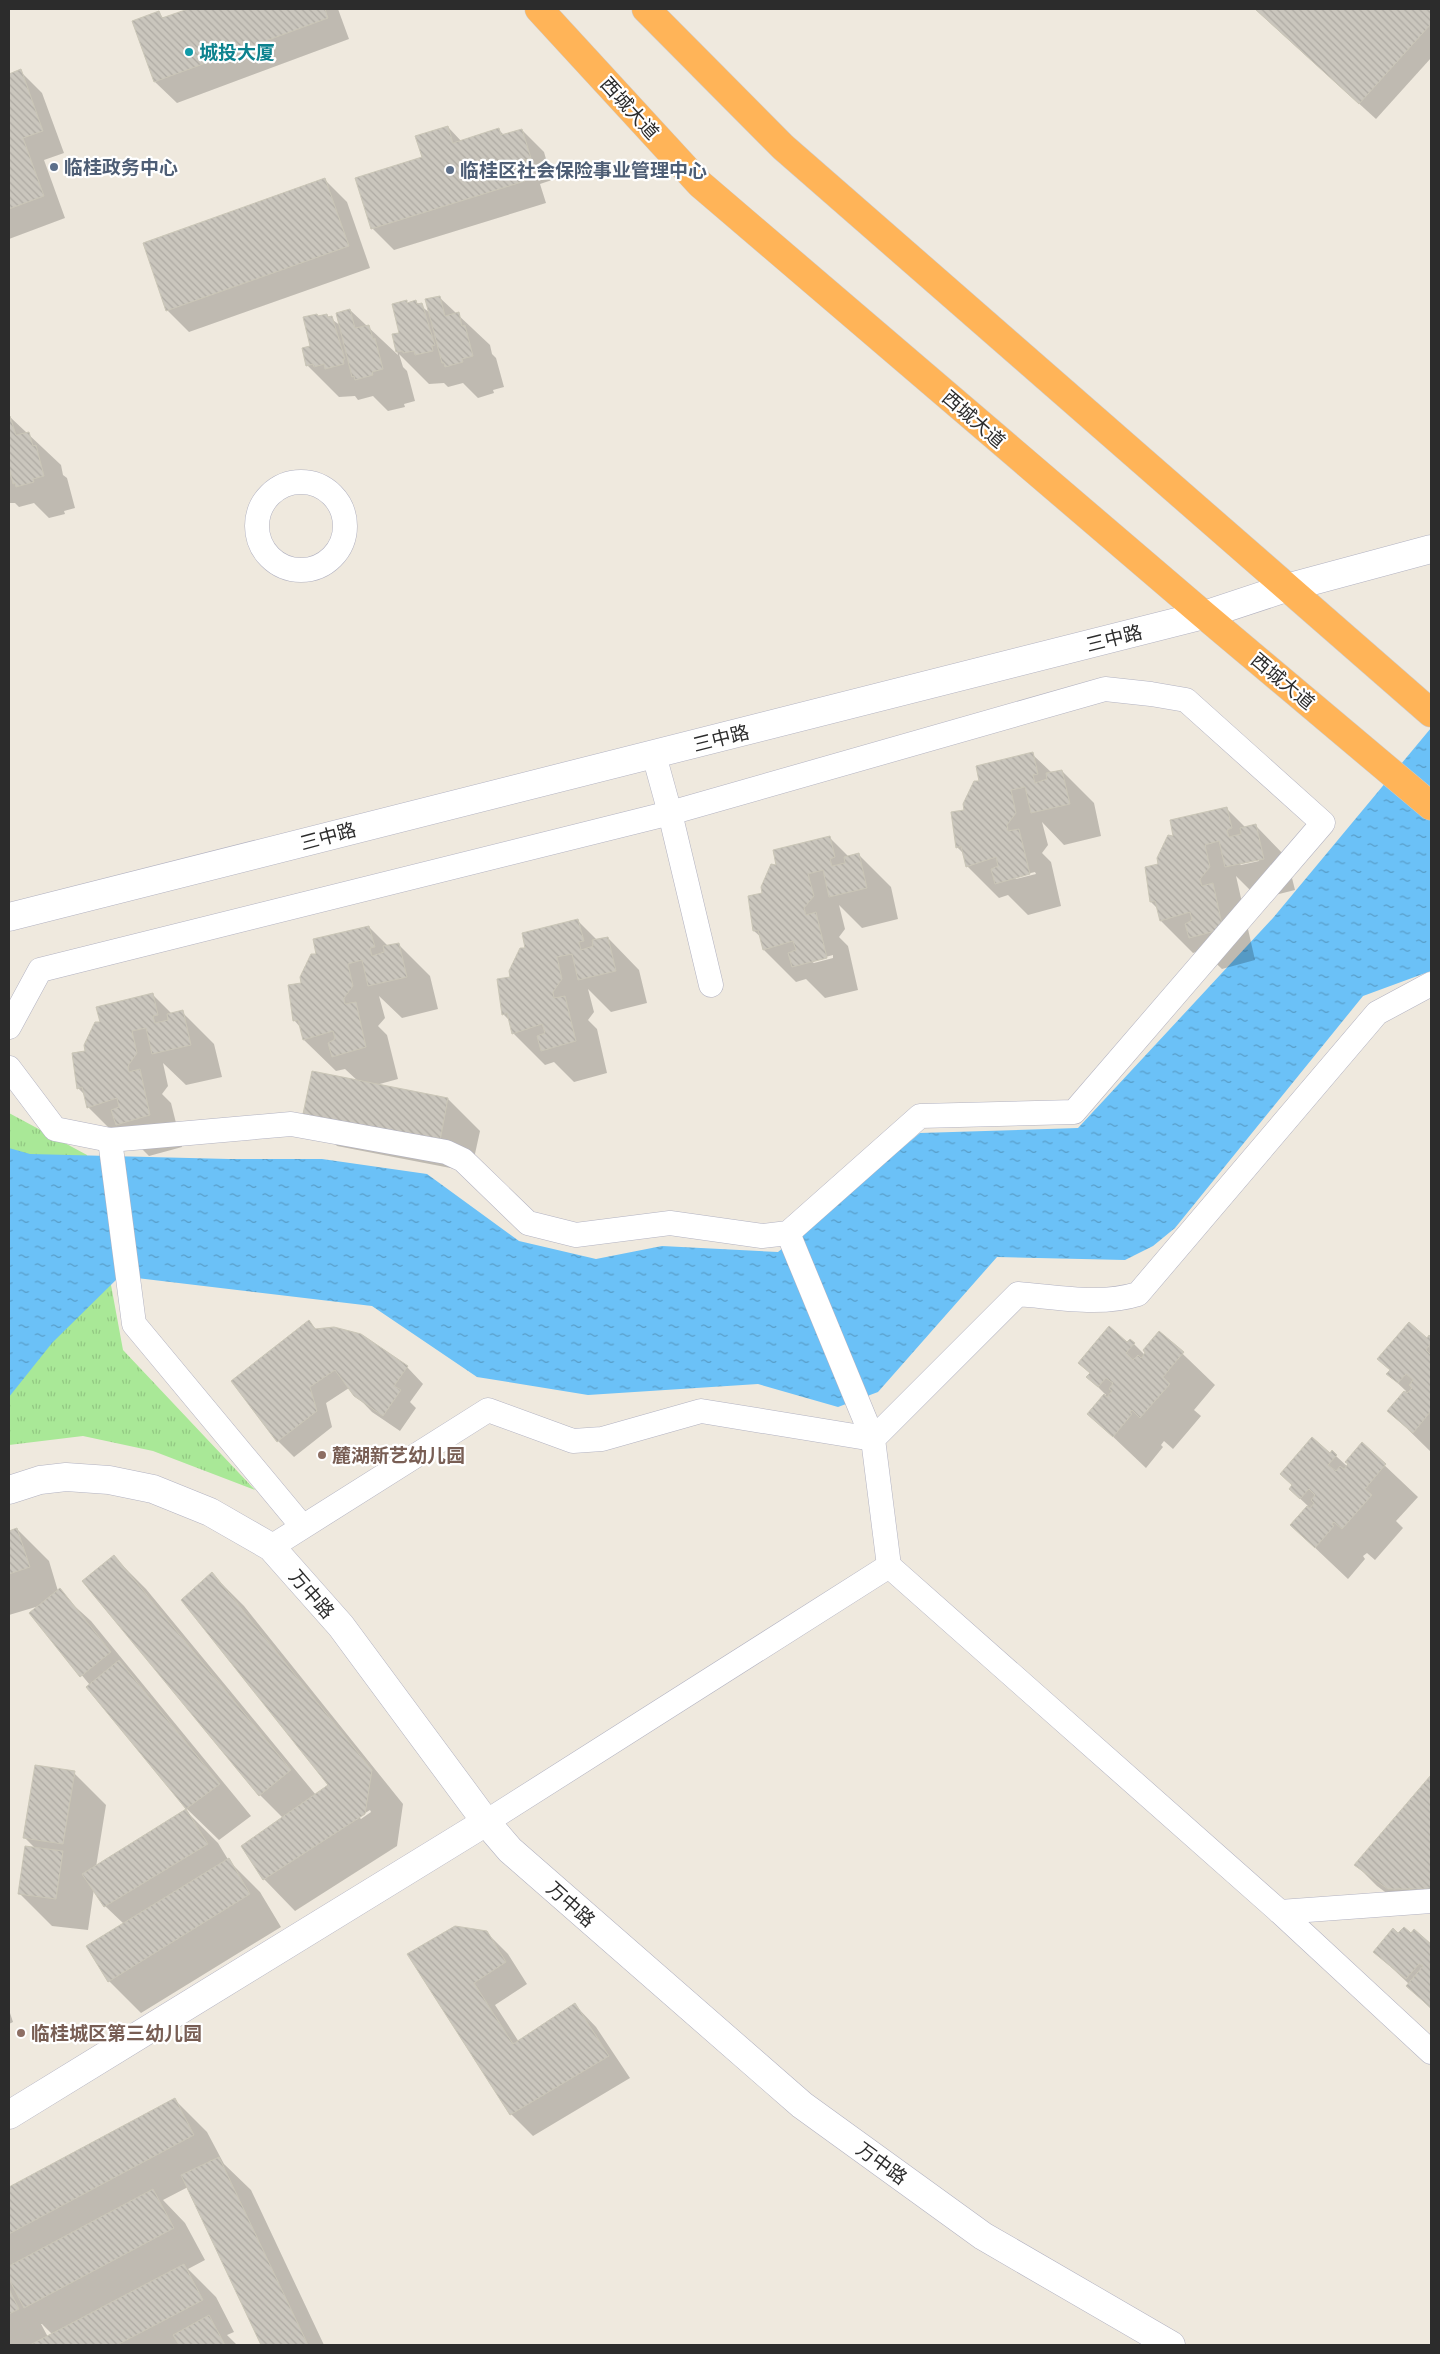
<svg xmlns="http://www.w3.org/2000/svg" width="1440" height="2354" viewBox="0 0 1440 2354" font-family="Signika,'Noto Sans SC',sans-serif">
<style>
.park{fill:url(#park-tufts)}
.water{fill:url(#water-ripples)}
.shadow{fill:#0003;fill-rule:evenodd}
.building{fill:url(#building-back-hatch);stroke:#cac6b7}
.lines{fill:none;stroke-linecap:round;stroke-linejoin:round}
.street-casing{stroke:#b2b2c1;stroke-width:25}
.secondary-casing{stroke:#b2b2c1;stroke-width:29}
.highway-casing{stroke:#ccc;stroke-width:29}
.street{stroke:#fff;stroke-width:24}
.secondary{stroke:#fff;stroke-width:28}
.highway{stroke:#ffb458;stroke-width:28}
.culture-dot{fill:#0f9aa8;stroke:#fff;stroke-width:2}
.service-dot{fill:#5c6f8a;stroke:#fff;stroke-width:2}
.education-dot{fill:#8d6e63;stroke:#fff;stroke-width:2}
.labels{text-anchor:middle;stroke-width:4.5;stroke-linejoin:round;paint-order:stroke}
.culture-label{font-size:19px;font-weight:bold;fill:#0d838f;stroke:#fff;text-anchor:start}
.street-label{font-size:19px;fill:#2c2c2c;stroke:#fff}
.service-label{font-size:19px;font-weight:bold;fill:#4e5e75;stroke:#fff;text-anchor:start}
.education-label{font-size:19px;font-weight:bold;fill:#785e54;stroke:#fff;text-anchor:start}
</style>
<defs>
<pattern id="park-tufts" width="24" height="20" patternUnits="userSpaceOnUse" patternTransform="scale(1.25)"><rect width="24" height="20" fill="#a9e897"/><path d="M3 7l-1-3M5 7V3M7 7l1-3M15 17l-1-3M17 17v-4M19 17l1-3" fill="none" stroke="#92c782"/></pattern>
<pattern id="water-ripples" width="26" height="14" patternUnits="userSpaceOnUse" patternTransform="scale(1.25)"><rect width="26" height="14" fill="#6bc1f7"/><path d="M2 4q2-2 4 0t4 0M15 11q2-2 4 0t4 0" fill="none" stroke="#589dc8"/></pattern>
<pattern id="building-back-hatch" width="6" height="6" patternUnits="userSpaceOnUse" patternTransform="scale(1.25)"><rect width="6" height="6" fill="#cac6bd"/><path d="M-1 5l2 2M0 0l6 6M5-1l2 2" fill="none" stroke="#aeaaa3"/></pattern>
</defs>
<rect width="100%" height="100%" fill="#efe9de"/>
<polygon class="park" points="9,1113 87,1155 123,1350 255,1490 153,1451 83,1436 9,1445"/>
<polygon class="water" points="1431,728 1431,971 1363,996 1175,1228 1153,1246 1125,1260 997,1257 878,1392 838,1407 758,1384 588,1395 477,1377 372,1306 120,1276 52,1343 9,1397 9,1148 30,1154 229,1159 322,1159 427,1174 519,1241 596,1259 662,1246 778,1252 920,1133 1078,1128 1273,918"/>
<g class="shadow">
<polygon points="192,9 338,9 349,39 177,103 155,82 159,13 164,19"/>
<polygon points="1255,9 1431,9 1431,58 1376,119"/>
<polygon points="20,71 42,93 64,153 44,160 65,218 9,239 9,75"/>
<polygon points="448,127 462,142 499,130 505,136 522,130 544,152 552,180 540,184 546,203 394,250 372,228"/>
<polygon points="325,180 347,202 370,268 189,332 167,310"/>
<polygon points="439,297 490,345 492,354 496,358 504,387 493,390 494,393 478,398 463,383 448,387 444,383 429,384 399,354 403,367 407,371 415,401 404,404 405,407 388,411 373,396 358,400 355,396 339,397 307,365 319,317 326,315 341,326 350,310 398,355 393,335 401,333 416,302 430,313"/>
<polygon points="10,417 61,465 63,475 67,478 75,508 64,511 65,514 49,518 34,503 19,507 15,503 9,503"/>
<path d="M1032,754L1052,773L1062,771L1094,803L1101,836L1064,845L1042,822L1048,845L1042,853L1051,862L1061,906L1028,915L1008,895L999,898L967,866L964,854L957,847L966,811L981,783ZM1035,872L1036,874L1016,879L1014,877Z"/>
<path d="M1226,808L1246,828L1256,826L1287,858L1295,890L1259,899L1236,876L1255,960L1222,969L1202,950L1193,953L1161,921L1158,909L1151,902L1160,865L1175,837ZM1259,859V861L1241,865L1239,863Z"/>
<path d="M829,837L849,857L859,855L891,887L898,919L862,928L839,905L845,929L839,937L848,946L858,990L825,998L806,979L796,982L764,950L762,938L754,931L750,897L763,894L778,866ZM833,955V958L814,963L811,961Z"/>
<polygon points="578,921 597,940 608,938 639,970 647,1003 611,1012 588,989 594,1012 588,1020 597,1029 607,1073 574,1082 554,1062 545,1065 513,1033 510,1021 503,1014 512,978 527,949"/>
<polygon points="369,927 388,946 398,944 430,976 438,1009 402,1018 379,996 385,1018 378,1026 387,1035 398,1079 376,1085 448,1099 480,1131 471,1172 337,1146 305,1114 359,1082 345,1069 336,1071 304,1040 301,1028 294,1020 303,984 318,956"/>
<polygon points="153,995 172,1014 182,1012 214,1044 222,1077 186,1085 163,1063 168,1086 162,1094 171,1103 182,1147 149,1156 129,1136 120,1139 88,1107 85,1095 78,1088 86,1052 102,1023"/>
<polygon points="309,1322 317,1330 407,1367 423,1384 410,1402 416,1408 400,1431 372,1412 349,1388 326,1403 332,1427 294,1457 278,1441"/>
<polygon points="1160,1332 1215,1385 1194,1410 1201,1416 1173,1449 1164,1441 1161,1445 1163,1447 1146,1468 1089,1414 1106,1395 1088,1377 1091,1374 1080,1363 1128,1343 1134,1344 1145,1355"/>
<polygon points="1430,1337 1431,1338 1431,1452 1389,1411 1406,1391 1388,1374"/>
<polygon points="1362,1444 1418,1497 1396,1521 1403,1528 1375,1560 1367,1553 1363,1556 1365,1559 1348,1579 1291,1525 1308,1506 1290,1489 1330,1455 1336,1456 1348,1467"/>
<polygon points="17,1529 49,1561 58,1591 91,1621 251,1816 219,1840 187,1809 88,1687 90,1685 30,1613 39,1606 9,1615 9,1532"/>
<path d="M114,1557L146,1589L316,1795L330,1785L212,1574L244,1606L403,1804L397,1846L295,1911L264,1879L283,1818L260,1795ZM370,1810L371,1812L361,1819L359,1817Z"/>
<polygon points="74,1773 106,1805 96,1867 186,1811 218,1843 229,1861 260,1892 281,1927 141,2013 109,1981 124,1924 105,1906 94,1889 88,1930 52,1926 20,1894 36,1849 25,1838"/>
<polygon points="1431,1777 1431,1910 1411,1911 1377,1886 1356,1865"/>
<polygon points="1414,1931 1431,1945 1431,2009 1407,1985 1409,1984 1375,1952 1398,1935 1411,1935"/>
<polygon points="486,1932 508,1954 527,1984 495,2005 519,2042 575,2005 596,2027 630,2078 533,2136 511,2114 409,1954"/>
<polygon points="9,2010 13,2022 9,2024"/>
<path d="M175,2100L207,2132L224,2164L251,2190L324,2345H263L188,2187L163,2200L185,2223L205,2260L188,2269L216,2297L234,2332L227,2335L237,2345H9V2189ZM41,2324H42L53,2335L48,2337Z"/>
</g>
<g class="building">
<polygon points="188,9 325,9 328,18 154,82 132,21 159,11 162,18"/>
<polygon points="1255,9 1431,9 1431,24 1359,104"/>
<polygon points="21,69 43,131 23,138 44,196 9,209 9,74"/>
<polygon points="448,126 453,143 499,128 501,135 522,129 531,158 519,162 525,181 371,229 355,178 422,157 415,136"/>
<polygon points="325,178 349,246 166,311 143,243"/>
<polygon points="440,296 445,316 459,312 462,326 465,325 473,356 462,359 463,362 445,367 444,363 442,363 425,299"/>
<polygon points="407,300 407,303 416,300 417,304 422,303 435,345 432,346 433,351 415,355 414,351 403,353 403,351 396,352 392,334 399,333 392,304"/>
<polygon points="350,309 355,328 369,325 373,339 375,338 383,369 372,372 373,375 355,380 354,376 352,377 336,313"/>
<polygon points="317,314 318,316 327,314 328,317 332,316 345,359 343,359 344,364 325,369 324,364 314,367 313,364 306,366 302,348 310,346 303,317"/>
<polygon points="9,416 10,416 16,435 29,432 33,446 36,445 44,476 33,479 34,482 16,487 15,483 13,484 9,468"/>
<polygon points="1033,752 1038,774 1033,775 1035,783 1047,779 1046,773 1062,770 1070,804 1031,813 1025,787 1011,790 1016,813 1007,825 1008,831 1019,829 1030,874 995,884 991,869 998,866 996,857 966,867 961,846 956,848 951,812 964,810 963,804 974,781 979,781 976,766"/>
<polygon points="1227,807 1232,828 1227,830 1229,837 1241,834 1240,828 1256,824 1264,859 1225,867 1219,841 1205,845 1210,867 1200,879 1202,886 1213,883 1223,929 1189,938 1185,924 1192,920 1190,912 1160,921 1155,901 1150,902 1145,867 1158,864 1157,858 1168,835 1173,836 1170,820"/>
<polygon points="830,836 835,857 830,859 832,866 845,863 844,857 859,853 867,888 829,897 823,870 808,874 814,896 804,908 806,915 816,912 827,958 792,967 788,953 796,950 793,941 763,950 758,930 753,931 748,896 762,893 761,887 771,864 776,865 773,850"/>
<polygon points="578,919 584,941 579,942 581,950 593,946 592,940 608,937 616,971 578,980 572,954 557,957 562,979 553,992 554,998 565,996 576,1041 541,1051 537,1036 545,1033 542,1024 512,1034 507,1013 502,1015 497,979 510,977 509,971 520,948 525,948 522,933"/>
<polygon points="369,926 375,947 370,948 372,956 384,952 383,946 399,943 407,977 368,986 362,960 348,964 353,986 344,998 345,1004 356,1002 366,1047 332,1057 328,1043 335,1039 333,1031 303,1040 298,1020 293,1021 288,985 301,983 300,977 311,954 316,954 313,939"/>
<polygon points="153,993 158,1015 153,1016 155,1023 168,1020 167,1014 183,1010 191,1045 152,1054 146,1028 132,1031 137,1053 128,1066 129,1072 140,1069 150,1115 116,1125 111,1110 119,1107 117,1098 87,1108 82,1087 77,1089 72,1053 85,1051 84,1045 95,1022 100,1022 96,1007"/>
<polygon points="312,1071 448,1098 440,1141 303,1114"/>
<polygon points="309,1320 315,1329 334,1327 361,1334 408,1366 394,1386 401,1390 383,1416 354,1396 335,1370 310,1387 317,1411 277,1442 231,1381"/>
<polygon points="1409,1322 1427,1338 1429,1335 1431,1337 1431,1343 1426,1350 1431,1355 1431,1411 1413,1433 1387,1411 1404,1391 1407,1393 1412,1388 1409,1385 1413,1380 1406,1374 1398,1383 1386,1374 1390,1370 1377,1359"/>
<polygon points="1109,1326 1127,1342 1130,1339 1135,1343 1126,1353 1133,1360 1138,1355 1141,1358 1145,1353 1143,1350 1159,1331 1184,1352 1163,1377 1170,1384 1140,1418 1132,1410 1130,1412 1132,1414 1113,1437 1087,1414 1104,1394 1107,1397 1112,1391 1109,1389 1113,1383 1106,1378 1098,1387 1086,1377 1090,1373 1078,1363"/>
<polygon points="1312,1437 1330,1453 1332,1450 1337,1455 1328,1465 1336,1471 1340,1466 1344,1469 1348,1464 1345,1462 1362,1442 1386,1464 1365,1489 1372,1495 1342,1529 1334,1522 1332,1524 1334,1526 1315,1548 1290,1525 1307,1506 1310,1508 1314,1503 1311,1500 1315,1495 1309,1489 1300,1499 1289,1489 1292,1485 1280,1474"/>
<polygon points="17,1528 30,1567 9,1574 9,1531"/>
<polygon points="114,1555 291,1770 259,1796 82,1581"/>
<polygon points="212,1572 372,1770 365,1814 263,1880 241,1846 328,1785 181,1600"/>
<polygon points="60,1588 111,1652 80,1677 29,1613"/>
<polygon points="119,1660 220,1784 186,1809 86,1687"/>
<polygon points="35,1765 75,1771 63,1844 23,1838"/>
<polygon points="1431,1775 1431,1889 1388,1889 1354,1865"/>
<polygon points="186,1809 208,1844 104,1907 82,1874"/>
<polygon points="25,1846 63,1851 56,1899 18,1894"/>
<polygon points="229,1858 250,1894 108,1982 86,1946"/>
<polygon points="455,1926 487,1931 506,1962 474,1983 513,2044 575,2003 609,2056 510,2115 407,1954"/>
<polygon points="1404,1927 1411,1933 1414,1929 1431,1944 1431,2008 1406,1986 1423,1966 1419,1964 1406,1979 1373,1952 1393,1928 1398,1933"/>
<polygon points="175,2098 194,2135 9,2234 9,2187"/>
<polygon points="219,2157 308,2345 261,2345 181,2175"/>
<polygon points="153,2189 174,2228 24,2308 9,2279 9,2266"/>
<polygon points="184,2264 203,2300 117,2345 30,2345"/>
<polygon points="9,2289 19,2309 9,2314"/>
<polygon points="209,2315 225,2345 179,2345 173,2335"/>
</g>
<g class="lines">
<g class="street-casing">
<g id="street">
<circle cx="301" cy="526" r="44"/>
<polyline points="654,755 670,813 711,985"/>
<polyline points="9,1027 40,970 670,813 1105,689 1151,694 1186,700 1323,823 1074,1112 920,1116 788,1233 762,1236 670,1223 576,1235 528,1223 463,1160 446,1152 291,1124 110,1140 55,1129 9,1068"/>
<polyline points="110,1140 134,1324 302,1526"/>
<polyline points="788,1233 873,1439"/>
<polyline points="271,1547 488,1410 573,1441 602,1439 701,1411 873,1439"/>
<path d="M889,1566L873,1439L1018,1294C1057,1297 1100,1306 1138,1294L1377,1013L1431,984"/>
<polyline points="486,1822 889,1566 1280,1912 1431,2052"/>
<polyline points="1280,1912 1431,1901"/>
</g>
</g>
<g class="secondary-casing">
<g id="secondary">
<polyline points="9,917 1204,615 1286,588 1431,549"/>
<polyline points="9,1490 40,1480 66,1477 109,1480 153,1489 210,1512 271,1547 341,1626 486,1822 510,1850 802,2105 983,2236 1171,2345"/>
<polyline points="9,2115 486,1822"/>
</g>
</g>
<g class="highway-casing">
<g id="highway">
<polyline points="539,9 700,184 1204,615 1431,806"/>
<polyline points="646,9 783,147 1431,713"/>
</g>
</g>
<use href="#street" class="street"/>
<use href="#secondary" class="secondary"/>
<use href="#highway" class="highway"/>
</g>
<circle class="culture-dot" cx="189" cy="52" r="5"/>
<g class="service-dot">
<circle cx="54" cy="167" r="5"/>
<circle cx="450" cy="170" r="5"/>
</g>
<g class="education-dot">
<circle cx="322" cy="1455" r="5"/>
<circle cx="21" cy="2033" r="5"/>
</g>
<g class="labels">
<g class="culture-label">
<text x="199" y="59">城投大厦</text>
</g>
<g class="street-label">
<text transform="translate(630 108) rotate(48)" y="7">西城大道</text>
<text transform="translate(974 419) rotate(41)" y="7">西城大道</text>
<text transform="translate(1114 638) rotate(-14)" y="7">三中路</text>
<text transform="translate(1283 681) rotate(40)" y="7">西城大道</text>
<text transform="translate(721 738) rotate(-14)" y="7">三中路</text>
<text transform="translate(328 836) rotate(-15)" y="7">三中路</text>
<text transform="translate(312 1594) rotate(49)" y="7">万中路</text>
<text transform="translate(571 1904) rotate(42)" y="7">万中路</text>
<text transform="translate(882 2163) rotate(36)" y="7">万中路</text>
</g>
<g class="service-label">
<text x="64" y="174">临桂政务中心</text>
<text x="460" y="177">临桂区社会保险事业管理中心</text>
</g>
<g class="education-label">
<text x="332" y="1462">麓湖新艺幼儿园</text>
<text x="31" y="2040">临桂城区第三幼儿园</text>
</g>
</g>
<rect width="1440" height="2354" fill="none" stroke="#2c2c2c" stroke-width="20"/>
</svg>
